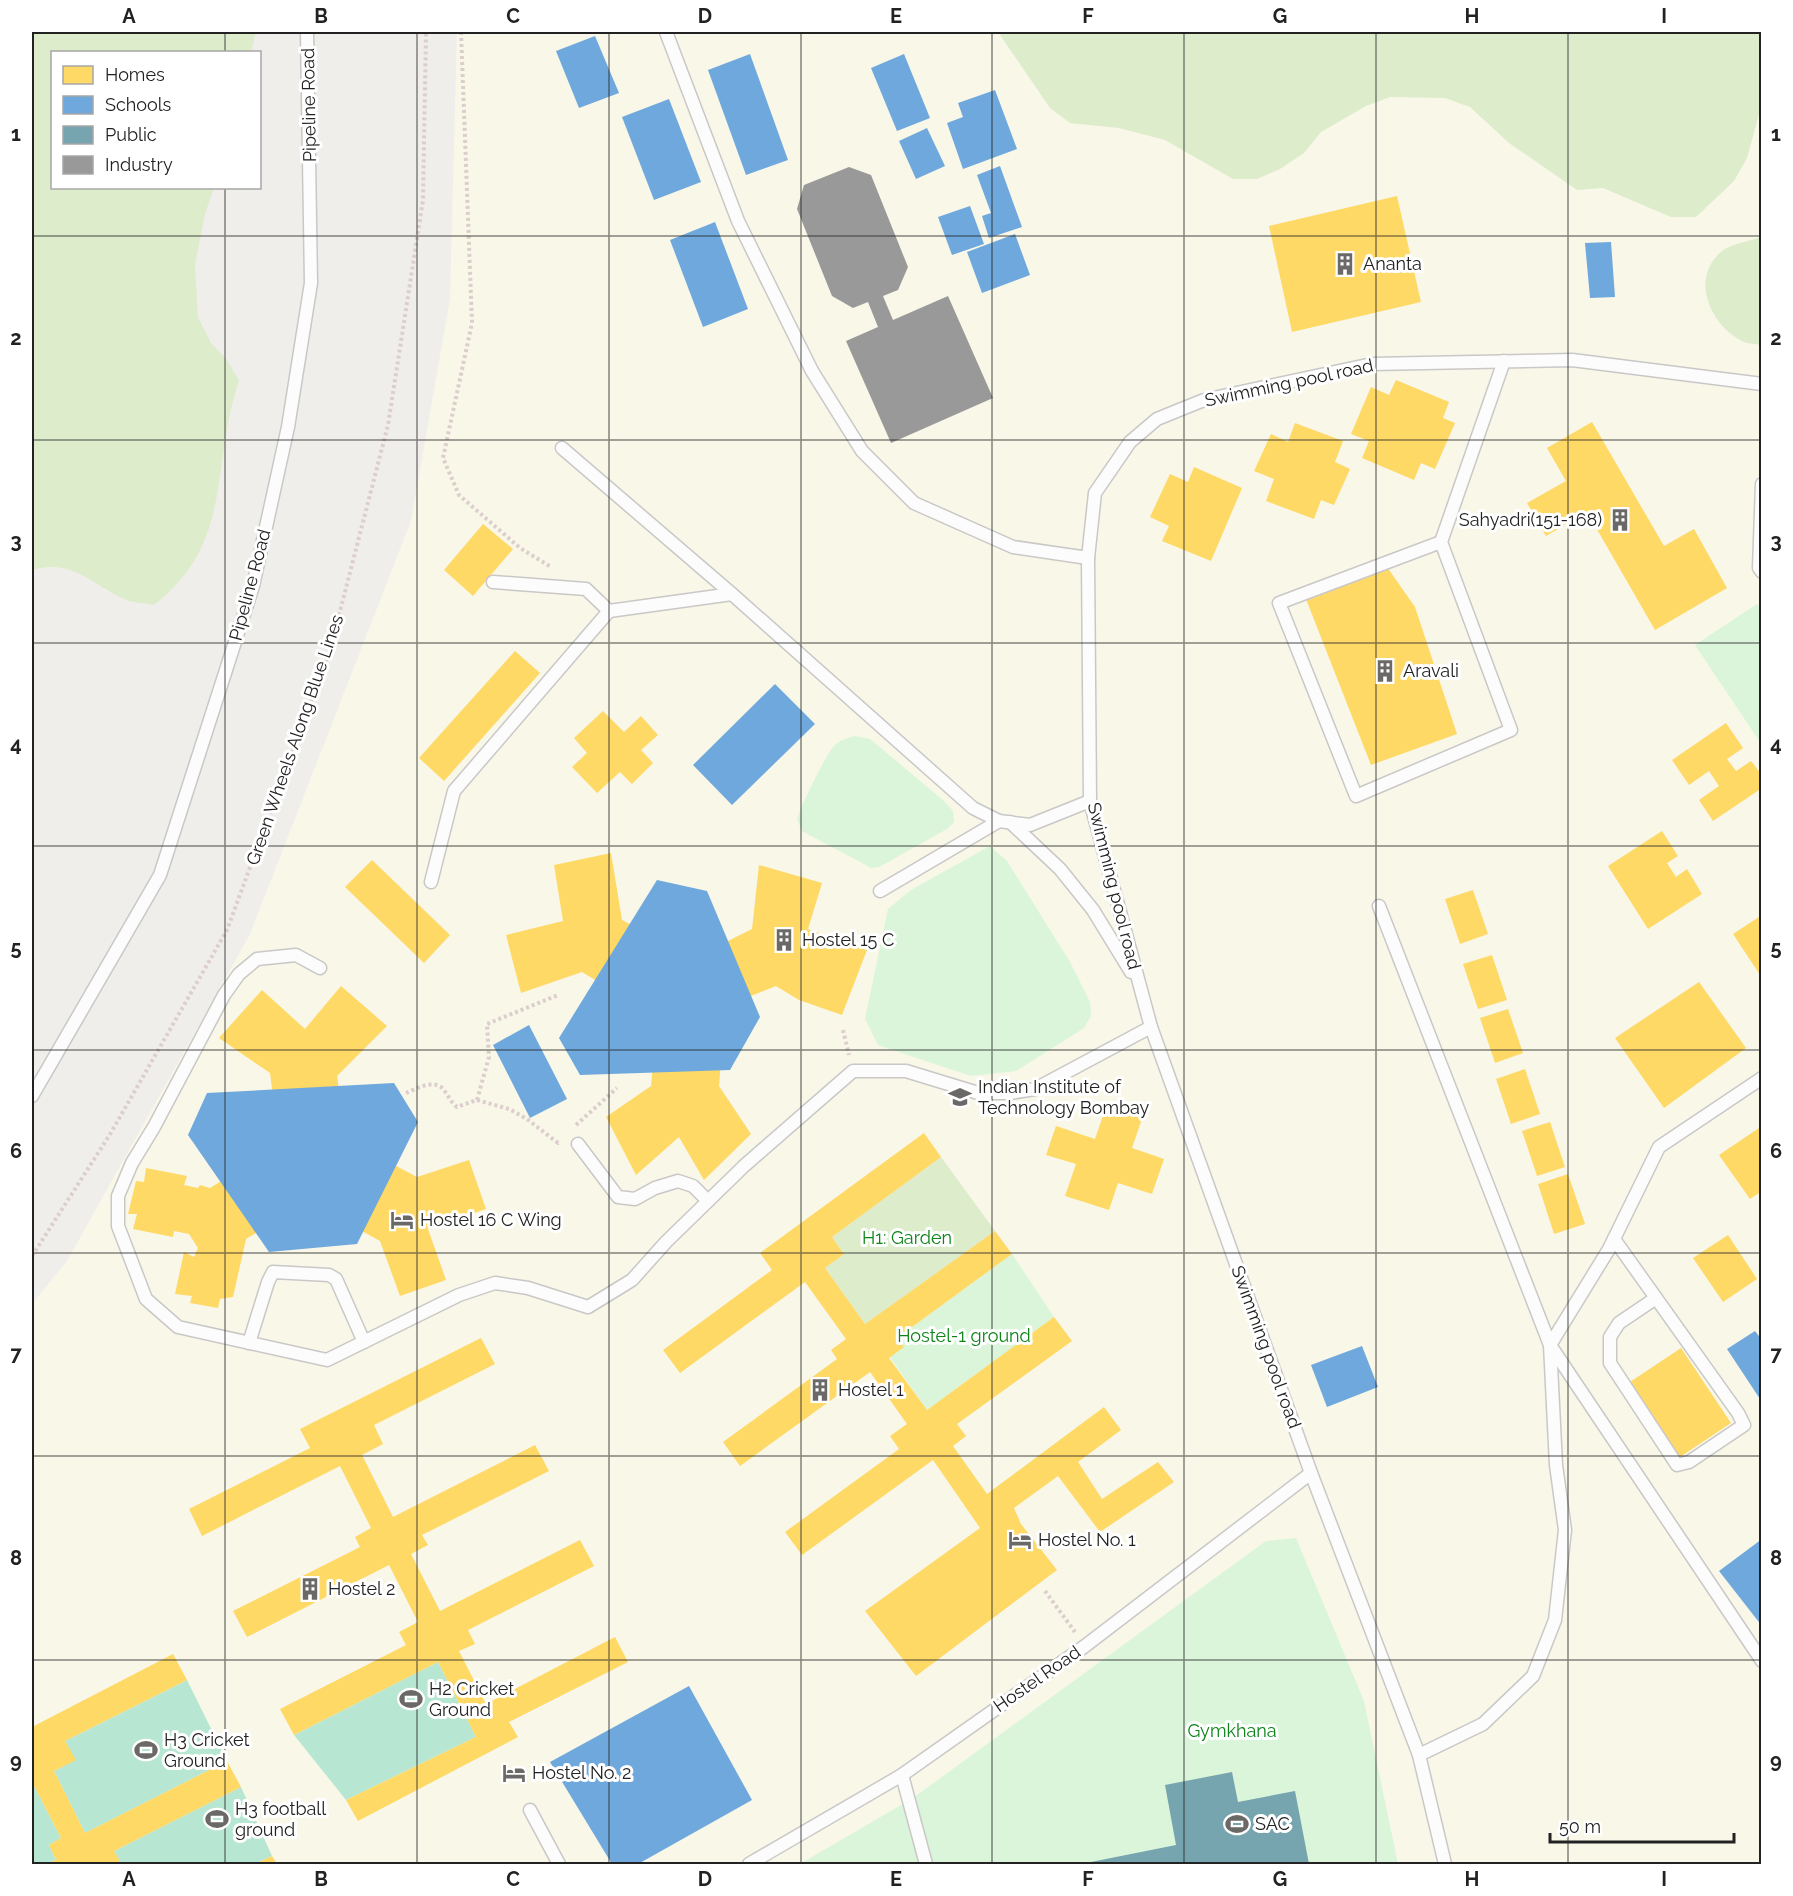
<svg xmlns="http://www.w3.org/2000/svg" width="1793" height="1896" viewBox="0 0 1793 1896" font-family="Raleway,sans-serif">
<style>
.education{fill:#f8f7e8}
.grass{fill:#ddeccb}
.park{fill:#daf5da}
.pitch{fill:#b7e6d2}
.homes{fill:#ffd966}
.schools{fill:#6fa8dc}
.public{fill:#76a5af}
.industry{fill:#999}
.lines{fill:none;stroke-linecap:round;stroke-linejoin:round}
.lane-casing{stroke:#c9c8c7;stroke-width:15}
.path{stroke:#dccecd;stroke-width:4;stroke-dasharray:3 3;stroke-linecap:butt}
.lane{stroke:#fdfcfc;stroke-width:12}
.grid{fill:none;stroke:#222;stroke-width:1.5;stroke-opacity:0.55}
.labels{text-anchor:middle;stroke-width:6;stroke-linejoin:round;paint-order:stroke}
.street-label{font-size:18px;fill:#222;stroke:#fff}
.poi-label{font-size:18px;fill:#222;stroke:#fff;text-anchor:start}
.park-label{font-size:18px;fill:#0c8416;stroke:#fff}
.neatline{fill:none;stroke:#222;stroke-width:2}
.grid-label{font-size:20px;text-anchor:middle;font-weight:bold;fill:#222}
</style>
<rect width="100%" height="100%" fill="#f0eeeb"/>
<polygon class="education" points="457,32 1761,32 1761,1864 32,1864 32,1304 67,1261 250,934 411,521 450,299"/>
<g class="grass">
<path d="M32,32H256L251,52H52V188H214L205,214L195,265L198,317L211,343L227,360L239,381C210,465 235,542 154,605C145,603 134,603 126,600C92,585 73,558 32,570Z"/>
<polygon points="998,32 1761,32 1761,107 1747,158 1734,181 1696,217 1671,217 1603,188 1577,190 1509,143 1470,107 1445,98 1390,97 1366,106 1321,132 1304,153 1280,169 1257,179 1233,179 1165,140 1119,128 1070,123 1050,108"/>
<path d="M1761,237H1762L1761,345C1757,344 1752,344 1747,343C1710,329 1687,275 1725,249C1735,243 1751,241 1761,237Z"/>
<polygon points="941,1157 995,1231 865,1324 825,1268 844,1254 832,1237"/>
</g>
<g class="park">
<polygon points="1757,604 1762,610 1760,742 1695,645"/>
<path d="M855,736L870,739L944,801L953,811L954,822L947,829L879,867L871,868L864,864L802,831L797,819C801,806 825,756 834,746C840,740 847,738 855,736Z"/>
<polygon points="990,846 1007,861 1070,962 1090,1002 1091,1016 1084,1028 1016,1071 971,1076 878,1045 865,1019 888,909 911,890"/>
<polygon points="1012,1254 1054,1317 927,1410 882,1346 897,1338"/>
<polygon points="1296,1538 1364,1701 1398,1864 800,1864 913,1798 1266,1541"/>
</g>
<g class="pitch">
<polygon points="438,1662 476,1737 346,1800 294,1735"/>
<polygon points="187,1680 227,1761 85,1833 54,1771 75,1760 65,1741"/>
<polygon points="32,1782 61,1838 49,1845 56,1860 47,1864 32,1864"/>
<polygon points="241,1787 272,1856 255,1864 113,1864 119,1861 114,1851"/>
</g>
<g class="homes">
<polygon points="1397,196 1421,302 1292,332 1269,226"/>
<polygon points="1396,380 1449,402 1443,418 1455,423 1435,469 1421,463 1414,480 1362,458 1369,441 1351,434 1371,387 1389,395"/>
<polygon points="1592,422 1664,546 1694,529 1727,588 1655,630 1587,512 1546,536 1527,503 1566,481 1547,448"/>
<polygon points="1295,423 1343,441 1335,462 1350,469 1334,505 1321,500 1314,519 1266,501 1274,479 1254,471 1271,434 1288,442"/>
<polygon points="1194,467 1242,488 1211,561 1162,541 1169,526 1150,517 1170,474 1188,482"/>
<polygon points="483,524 513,549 473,596 444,570"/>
<polygon points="1387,567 1415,607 1457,734 1371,765 1304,594"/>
<polygon points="515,651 540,673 444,781 419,758"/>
<polygon points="603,711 624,732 641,716 658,735 641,750 653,763 632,784 620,772 597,793 572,767 587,753 574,738"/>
<polygon points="1726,723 1743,748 1727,759 1736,771 1751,761 1762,775 1762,788 1713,821 1699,800 1719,786 1709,771 1689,785 1672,760"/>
<polygon points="1662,831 1678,856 1667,863 1676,877 1687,869 1702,894 1648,929 1608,866"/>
<polygon points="611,853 622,920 664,942 628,1000 582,972 521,993 506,935 563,921 554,865"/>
<polygon points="372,860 450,935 424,963 345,887"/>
<polygon points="759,865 822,883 808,929 867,950 842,1015 799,1000 776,986 726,1006 706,952 752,929"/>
<polygon points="1473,890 1488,934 1460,944 1445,899"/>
<polygon points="1762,915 1762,978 1733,934"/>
<polygon points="1492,955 1507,1000 1478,1009 1463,964"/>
<polygon points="1699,982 1746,1048 1664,1108 1615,1038"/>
<polygon points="341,986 387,1026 337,1076 343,1118 277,1127 270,1073 219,1038 262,990 305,1029"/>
<polygon points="1508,1009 1523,1053 1495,1063 1480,1018"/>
<polygon points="656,1034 723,1037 719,1086 751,1134 704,1180 679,1137 636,1175 606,1117 651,1086"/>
<polygon points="1525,1069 1540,1114 1511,1124 1496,1079"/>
<polygon points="1108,1101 1144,1113 1132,1148 1164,1159 1152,1194 1118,1183 1109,1210 1065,1196 1076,1164 1046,1155 1056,1126 1095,1139"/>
<polygon points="1550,1122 1565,1167 1537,1176 1522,1131"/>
<polygon points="1759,1128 1762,1132 1762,1191 1750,1199 1719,1155"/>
<polygon points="924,1133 941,1157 832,1237 844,1254 825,1268 865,1324 995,1231 1012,1254 897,1338 904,1347 889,1358 927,1410 1054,1317 1072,1341 957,1424 966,1436 953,1446 987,1494 1104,1407 1121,1430 1078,1462 1102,1499 1158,1462 1174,1482 1100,1532 1058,1476 1014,1508 1021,1524 1057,1570 916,1676 865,1611 980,1528 933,1460 802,1555 785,1532 899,1449 890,1436 907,1424 870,1372 740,1466 723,1442 837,1359 831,1350 846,1339 805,1282 680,1373 663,1350 772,1270 760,1253"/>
<polygon points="364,1149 417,1177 469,1160 486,1209 428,1229 446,1280 400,1296 380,1241 329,1213"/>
<polygon points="252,1162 261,1175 265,1171 284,1197 277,1204 286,1215 246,1239 233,1297 220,1299 218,1308 190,1303 192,1296 175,1294 184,1252 194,1257 198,1248 189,1234 174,1231 173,1237 133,1229 137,1214 128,1214 136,1181 144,1182 146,1168 187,1176 184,1185 198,1188 200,1185 210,1188"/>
<polygon points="1568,1174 1585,1224 1554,1234 1538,1184"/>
<polygon points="1728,1235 1757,1279 1723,1302 1693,1258"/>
<polygon points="481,1338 495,1364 374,1425 383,1444 362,1455 393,1517 535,1445 549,1471 422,1535 428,1545 411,1554 440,1611 580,1540 594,1566 468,1630 475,1644 459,1651 486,1704 615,1637 628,1662 509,1722 518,1737 358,1821 346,1800 476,1737 438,1662 294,1735 280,1709 406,1645 399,1632 418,1622 389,1565 247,1637 233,1611 360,1547 355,1537 371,1528 340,1466 202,1536 189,1509 310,1448 300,1429"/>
<polygon points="1681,1348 1731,1423 1680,1457 1630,1382"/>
<polygon points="173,1654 187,1680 65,1741 76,1760 54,1771 85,1833 227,1761 241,1787 114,1851 120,1861 113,1864 47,1864 56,1860 49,1845 61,1838 32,1782 32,1727"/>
<polygon points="272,1856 277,1864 255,1864"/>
</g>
<g class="schools">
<polygon points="595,36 619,93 579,108 556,51"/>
<polygon points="750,54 788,160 746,175 708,70"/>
<polygon points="904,54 930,118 897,131 871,68"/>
<polygon points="995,90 1017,149 963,169 947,123 963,117 958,103"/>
<polygon points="669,99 701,182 654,200 622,117"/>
<polygon points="927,128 945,166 916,179 899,141"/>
<polygon points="1000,166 1022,227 989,238 982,216 991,213 977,175"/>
<polygon points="970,206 984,244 952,255 938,217"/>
<polygon points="715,222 748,309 703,327 670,240"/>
<polygon points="1015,234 1030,275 982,293 967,252"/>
<polygon points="1611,242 1615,297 1590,298 1585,243"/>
<polygon points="775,684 815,724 732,805 693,765"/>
<polygon points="657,880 707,891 760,1017 730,1070 580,1075 559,1038"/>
<polygon points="529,1025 567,1099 530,1118 493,1045"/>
<polygon points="394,1083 418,1122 357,1244 269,1252 188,1135 207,1093"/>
<polygon points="1755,1331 1762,1340 1762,1402 1727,1349"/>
<polygon points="1362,1346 1378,1387 1327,1407 1311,1365"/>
<polygon points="1762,1539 1762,1626 1719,1571"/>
<polygon points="689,1686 752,1800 638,1864 612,1864 550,1762"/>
</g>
<polygon class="public" points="1232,1772 1238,1802 1295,1791 1309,1864 1081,1864 1176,1845 1165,1785"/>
<polygon class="industry" points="849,167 871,175 908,267 898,290 883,296 893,320 948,296 993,398 891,443 846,341 878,327 868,302 853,308 832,296 797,209 804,185"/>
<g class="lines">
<g class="lane-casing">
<g id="lane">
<polyline points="666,32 738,221 812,371 862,451 914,503 1013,547 1088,558"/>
<polyline points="562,448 732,594 973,808 999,821 1030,825 1090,801"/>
<polyline points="1762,484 1759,568 1762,572"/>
<polyline points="1441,542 1279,603 1356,796 1511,730 1441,542 1504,361"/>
<polyline points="493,582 586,589 609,611 732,594"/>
<polyline points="1010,822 1060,869 1093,910 1131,972"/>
<polyline points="431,882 454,791 609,611"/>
<polyline points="880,891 999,821"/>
<polyline points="1379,906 1550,1345 1762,1661"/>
<polyline points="320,968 296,955 257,959 239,974 224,995 154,1127 132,1163 118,1196 118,1226 146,1299 178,1327 327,1360 459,1295 495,1283 528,1288 588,1307 632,1280 666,1242 744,1166 853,1071 906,1071 978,1093 1010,1093 1035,1089 1151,1027"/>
<polyline points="32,1096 160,875 253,586 288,427 311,283 307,32"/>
<polyline points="578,1144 618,1197 635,1199 655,1188 678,1181 693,1186 708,1201"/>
<polyline points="1614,1239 1738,1413 1744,1425 1689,1462 1677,1465 1610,1363 1610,1337 1619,1323 1656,1298"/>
<polyline points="249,1343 268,1282 273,1272 329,1275 336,1279 364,1342"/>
<polyline points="1419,1755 1483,1724 1533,1676 1555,1620 1565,1530 1556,1465 1550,1345 1609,1249 1659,1147 1762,1078"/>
<polyline points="902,1775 926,1864"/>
<polyline points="530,1810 559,1864"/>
<polyline points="749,1864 902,1775 1085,1646 1311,1473"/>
<polyline points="1445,1864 1419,1755 1311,1473 1151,1027 1090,801 1088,558 1095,493 1130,442 1157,419 1204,400 1372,364 1572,360 1762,384"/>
</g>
</g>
<g class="path">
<polyline points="461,32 472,323 443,458 459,495 520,548 551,567"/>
<polyline points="843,1030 849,1055"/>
<path d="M406,1093C416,1089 430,1080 441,1087C447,1092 450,1102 457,1107L477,1100L509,1109L527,1119L558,1143L560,1141"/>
<polyline points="477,1100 489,1057 487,1024 558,995"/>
<polyline points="576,1125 617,1088"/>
<polyline points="32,1256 109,1136 227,930 330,650 388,425 423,200 426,32"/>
<polyline points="1045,1591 1075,1632"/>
</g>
<use href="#lane" class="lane"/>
</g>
<path class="grid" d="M225,32V52M417,32V1864M609,32V1864M801,32V1864M992,32V1864M1184,32V1864M1376,32V1864M1568,32V1864M225,188V1864M32,236H1762M32,440H1762M32,643H1762M32,846H1762M32,1050H1762M32,1253H1762M32,1456H1762M32,1660H1762"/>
<defs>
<g id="building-bare" transform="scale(1.8)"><path d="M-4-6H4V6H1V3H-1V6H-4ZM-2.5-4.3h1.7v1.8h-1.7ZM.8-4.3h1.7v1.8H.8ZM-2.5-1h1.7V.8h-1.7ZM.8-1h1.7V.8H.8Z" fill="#6a6968" stroke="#fff" stroke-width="2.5" paint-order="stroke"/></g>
<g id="university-bare" transform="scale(1.8)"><path d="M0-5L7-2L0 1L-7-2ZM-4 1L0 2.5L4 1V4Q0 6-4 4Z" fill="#6a6968" stroke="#fff" stroke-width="2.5" paint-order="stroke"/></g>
<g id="hotel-bare" transform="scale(1.8)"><path d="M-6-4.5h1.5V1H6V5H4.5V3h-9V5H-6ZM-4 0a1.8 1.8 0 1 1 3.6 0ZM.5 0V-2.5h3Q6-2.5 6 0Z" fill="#6a6968" stroke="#fff" stroke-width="2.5" paint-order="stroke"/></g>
<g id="stadium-bare" transform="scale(1.8)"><path d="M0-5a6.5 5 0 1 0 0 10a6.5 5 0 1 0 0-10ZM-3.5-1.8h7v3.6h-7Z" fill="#6a6968" stroke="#fff" stroke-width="2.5" paint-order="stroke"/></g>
</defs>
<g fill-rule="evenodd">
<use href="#building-bare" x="1345" y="264"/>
<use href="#building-bare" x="1620" y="520"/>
<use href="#building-bare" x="1385" y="671"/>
<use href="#building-bare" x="784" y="940"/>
<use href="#university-bare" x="960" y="1097"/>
<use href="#hotel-bare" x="402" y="1220"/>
<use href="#building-bare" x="820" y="1390"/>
<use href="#hotel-bare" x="1020" y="1540"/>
<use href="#building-bare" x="310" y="1589"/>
<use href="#stadium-bare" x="411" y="1699"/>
<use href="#stadium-bare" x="146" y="1750"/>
<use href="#hotel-bare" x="514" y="1773"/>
<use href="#stadium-bare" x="217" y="1819"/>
<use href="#stadium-bare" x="1237" y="1824"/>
</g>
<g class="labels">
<g class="street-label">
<text transform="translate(309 105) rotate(-91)" y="6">Pipeline Road</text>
<text transform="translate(1289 383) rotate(-12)" y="6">Swimming pool road</text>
<text transform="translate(250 585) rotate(-75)" y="6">Pipeline Road</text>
<text transform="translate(295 740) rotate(-71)" y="6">Green Wheels Along Blue Lines</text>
<text transform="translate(1114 886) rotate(76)" y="6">Swimming pool road</text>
<text transform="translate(1266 1347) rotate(70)" y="6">Swimming pool road</text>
<text transform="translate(1037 1679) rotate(-35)" y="6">Hostel Road</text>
</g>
<g class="poi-label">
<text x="1363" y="270">Ananta</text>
<text x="1602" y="526" text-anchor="end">Sahyadri(151-168)</text>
<text x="1403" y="677">Aravali</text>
<text x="802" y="946">Hostel 15 C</text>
<text x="978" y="1093">Indian Institute of<tspan x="978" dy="21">Technology Bombay</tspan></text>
<text x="420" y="1226">Hostel 16 C Wing</text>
<text x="838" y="1396">Hostel 1</text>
<text x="1038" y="1546">Hostel No. 1</text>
<text x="328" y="1595">Hostel 2</text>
<text x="429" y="1695">H2 Cricket<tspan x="429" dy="21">Ground</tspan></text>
<text x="164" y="1746">H3 Cricket<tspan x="164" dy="21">Ground</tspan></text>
<text x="532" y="1779">Hostel No. 2</text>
<text x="235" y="1815">H3 football<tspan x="235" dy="21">ground</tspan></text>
<text x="1255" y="1830">SAC</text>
</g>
<g class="park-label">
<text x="907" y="1244">H1: Garden</text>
<text x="964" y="1342">Hostel-1 ground</text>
<text x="1232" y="1737">Gymkhana</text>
</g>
</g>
<rect width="1793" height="1896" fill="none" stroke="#ffffff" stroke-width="66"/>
<rect x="51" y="51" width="210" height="138" fill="#ffffff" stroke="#a7a7a7" stroke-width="1.5"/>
<rect x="63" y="66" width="30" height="18" fill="#ffd966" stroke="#a7a7a7" stroke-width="1.5"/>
<text x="105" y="81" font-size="18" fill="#222222">Homes</text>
<rect x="63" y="96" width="30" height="18" fill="#6fa8dc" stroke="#a7a7a7" stroke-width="1.5"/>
<text x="105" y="111" font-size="18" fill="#222222">Schools</text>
<rect x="63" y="126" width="30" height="18" fill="#76a5af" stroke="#a7a7a7" stroke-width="1.5"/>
<text x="105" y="141" font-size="18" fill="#222222">Public</text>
<rect x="63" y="156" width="30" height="18" fill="#999999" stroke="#a7a7a7" stroke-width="1.5"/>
<text x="105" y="171" font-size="18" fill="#222222">Industry</text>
<path d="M1550 1833v9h184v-9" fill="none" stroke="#222222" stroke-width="3"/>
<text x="1559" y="1833" font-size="18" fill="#222222" stroke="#ffffff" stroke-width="4.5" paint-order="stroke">50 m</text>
<rect x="33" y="33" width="1727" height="1830" class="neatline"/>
<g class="grid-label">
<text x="129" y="23">A</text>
<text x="321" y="23">B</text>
<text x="513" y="23">C</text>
<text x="705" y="23">D</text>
<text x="896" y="23">E</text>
<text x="1088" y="23">F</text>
<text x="1280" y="23">G</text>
<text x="1472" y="23">H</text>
<text x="1664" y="23">I</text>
<text x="16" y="141">1</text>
<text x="1776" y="141">1</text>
<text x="16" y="345">2</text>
<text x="1776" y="345">2</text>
<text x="16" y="548">3</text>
<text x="1776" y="548">3</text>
<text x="16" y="751">4</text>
<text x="1776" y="751">4</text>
<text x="16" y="955">5</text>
<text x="1776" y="955">5</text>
<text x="16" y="1158">6</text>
<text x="1776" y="1158">6</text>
<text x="16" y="1361">7</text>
<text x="1776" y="1361">7</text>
<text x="16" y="1565">8</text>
<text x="1776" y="1565">8</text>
<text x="16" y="1768">9</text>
<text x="1776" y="1768">9</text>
<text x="129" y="1886">A</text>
<text x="321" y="1886">B</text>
<text x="513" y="1886">C</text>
<text x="705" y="1886">D</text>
<text x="896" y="1886">E</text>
<text x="1088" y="1886">F</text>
<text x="1280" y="1886">G</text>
<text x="1472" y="1886">H</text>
<text x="1664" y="1886">I</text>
</g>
</svg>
